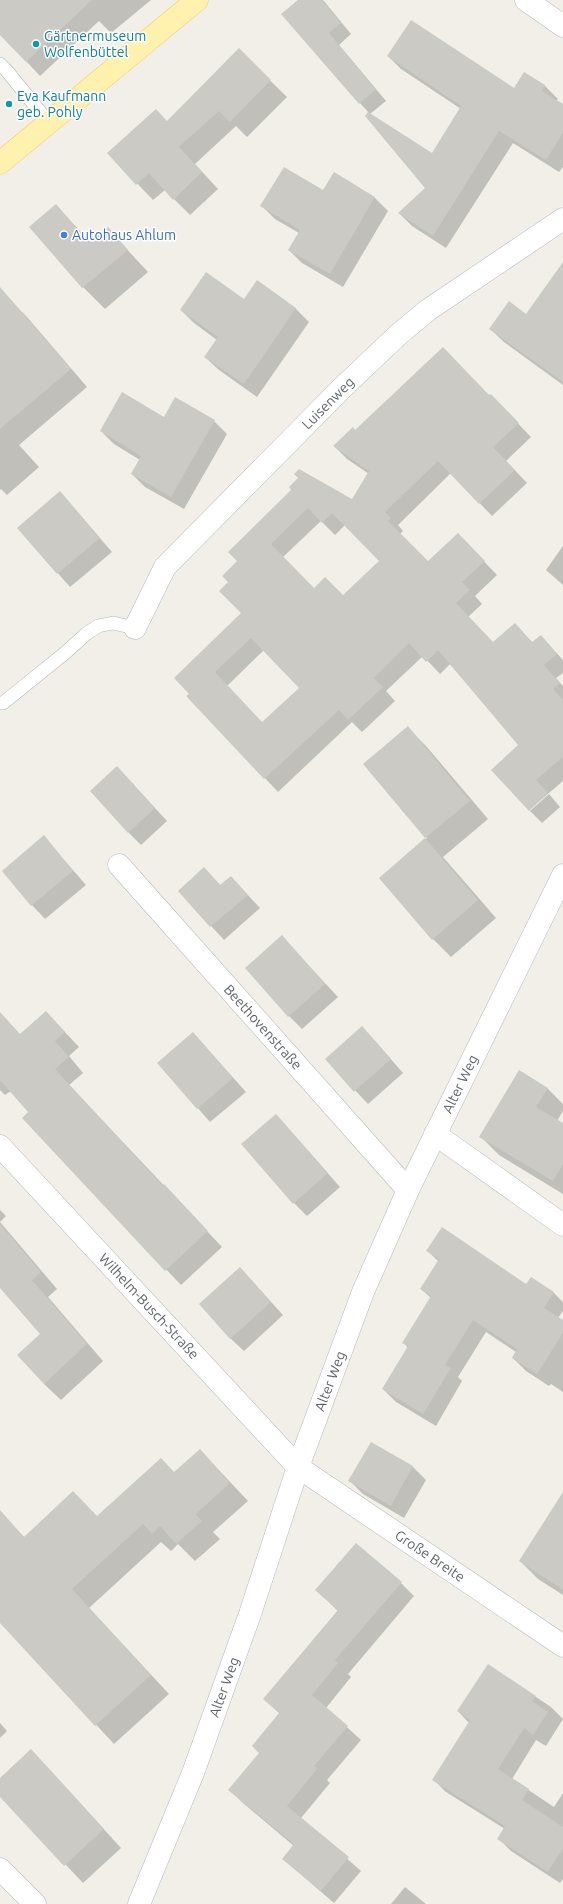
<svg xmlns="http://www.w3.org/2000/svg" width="563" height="1904" viewBox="0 0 563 1904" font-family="Ubuntu,sans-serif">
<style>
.shadow{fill:#0003;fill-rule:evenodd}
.building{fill:#cccac5;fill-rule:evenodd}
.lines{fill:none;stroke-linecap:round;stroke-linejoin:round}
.service-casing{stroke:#b5b8bc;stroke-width:14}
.minor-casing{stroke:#b5b8bc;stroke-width:23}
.primary-casing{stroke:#f2c960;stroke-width:23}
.service{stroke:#fff;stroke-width:13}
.minor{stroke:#fff;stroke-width:22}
.primary{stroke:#fff2af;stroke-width:22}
.culture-dot{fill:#0f9aa8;stroke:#fff;stroke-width:1.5}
.shop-dot{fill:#3f7fe0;stroke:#fff;stroke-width:1.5}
.labels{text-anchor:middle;stroke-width:3;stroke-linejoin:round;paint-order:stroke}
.culture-label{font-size:14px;fill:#0d838f;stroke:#fff;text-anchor:start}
.shop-label{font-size:14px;fill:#366cbe;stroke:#fff;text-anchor:start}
.street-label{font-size:14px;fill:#5f6368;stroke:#fff}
</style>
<rect width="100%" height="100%" fill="#f1efe8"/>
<g class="shadow">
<polygon points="0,0 151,0 111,33 99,21 40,76 0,33"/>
<polygon points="300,0 323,0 351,34 339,45 386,101 370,114 432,154 461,109 401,69 388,56 515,90 525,74 545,86 558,99 556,101 563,105 563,167 559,172 513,143 446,248 412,226 399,213 426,189 366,116 369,113 360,103"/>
<polygon points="239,50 287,97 247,137 236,126 195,164 218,189 190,215 165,190 153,200 108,153 167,122"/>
<polygon points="334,174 375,198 388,211 343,287 302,263 289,250 299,233 275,219 262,206 323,192"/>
<polygon points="56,205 91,243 108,229 148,272 105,309 83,287"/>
<polygon points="257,282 296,309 309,322 257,397 219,370 205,357 217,340 194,323 181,310 244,300"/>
<polygon points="563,284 563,385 504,342 490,329 526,315"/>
<polygon points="0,300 10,300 27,317 87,387 19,445 39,467 7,495 1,489 0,490"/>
<path d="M489,396L503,408L531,437L506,461L527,483L492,516L451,473L398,525L403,531L400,534L428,563L470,547L497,575L475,596L482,604L468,617L493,643L515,624L533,643L541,636L563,660V673L556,678L563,686V781L529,810L520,745L450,664L440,674L423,656L386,691L395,701L362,732L352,722L278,792L188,696L243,613L229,582L238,561L292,490L352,500L369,474L347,459L334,446L355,431ZM321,521L335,535L345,525L380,561L343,596L314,589L283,557ZM264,650L300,688L262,723L227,686Z"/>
<polygon points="164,418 214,421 227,434 184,509 145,487 132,474 140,460 114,444 101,431"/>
<polygon points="60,492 112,552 70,587 18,528"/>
<polygon points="563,546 563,585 546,570"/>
<polygon points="408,728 426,746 488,819 443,857 496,918 451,957 433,939 380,879 427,838 364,764"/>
<polygon points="117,767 167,821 141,845 128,832"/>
<polygon points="549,794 560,807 542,823 530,811"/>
<polygon points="44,837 86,885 45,919 32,905"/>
<polygon points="204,868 221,886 231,877 260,908 224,940 179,891"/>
<polygon points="282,937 338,997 302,1029 289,1016"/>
<polygon points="46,1012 79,1047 69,1056 83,1073 69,1085 222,1247 181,1285 23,1118 30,1112 11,1091 5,1095 0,1090 0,1022 20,1035"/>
<polygon points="193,1033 246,1092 210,1122 158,1063"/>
<polygon points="375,1041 403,1073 368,1104 326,1059"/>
<polygon points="547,1088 563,1104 563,1111 557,1121 563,1124 563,1194 499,1155 481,1137"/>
<polygon points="276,1115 340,1187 307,1216 294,1203"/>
<polygon points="0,1210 6,1216 0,1222"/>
<polygon points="0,1222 57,1289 48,1297 103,1361 61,1400 44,1384 42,1335 0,1287"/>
<polygon points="428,1251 527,1285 531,1278 554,1293 563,1302 563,1311 558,1318 563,1322 563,1392 551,1384 549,1386 526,1371 513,1358 516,1352 486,1332 458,1377 462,1381 436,1426 396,1402 383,1389 408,1348 404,1343 431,1298 421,1289 439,1262"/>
<polygon points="240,1268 283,1315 244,1351 230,1338"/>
<polygon points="371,1443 413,1467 426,1480 404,1518 363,1494 350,1481"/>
<polygon points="200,1450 248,1501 213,1532 220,1539 195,1561 178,1544 171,1551 161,1542 89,1608 169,1694 114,1744 0,1621 0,1535 12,1525 24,1537 98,1517 175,1473"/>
<polygon points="563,1513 563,1595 538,1579 520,1561"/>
<polygon points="401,1583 414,1596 348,1674 351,1677 326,1708 361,1740 327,1780 330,1783 301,1818 361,1871 334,1903 283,1859 294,1846 243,1803 230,1790 260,1753 280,1714 265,1699 338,1611 316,1590"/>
<polygon points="488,1665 551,1707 563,1719 546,1746 536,1740 512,1779 554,1807 563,1793 563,1879 560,1883 511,1851 498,1838 505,1829 446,1792 434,1780 469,1723 458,1711"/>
<polygon points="0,1723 7,1731 0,1738"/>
<polygon points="49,1769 121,1848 83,1883 0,1795 0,1779"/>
<polygon points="405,1887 426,1904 391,1904"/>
</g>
<g class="building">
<polygon points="0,0 92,0 26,62 0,35"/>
<polygon points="298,0 322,0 341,23 329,33 376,89 359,104 281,14"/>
<polygon points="411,20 514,88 524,72 545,85 542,91 563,104 563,133 546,160 499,131 433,236 398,213 425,188 365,116 368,112 432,153 461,106 387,56"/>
<polygon points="239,48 271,80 230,122 219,111 179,147 202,172 173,200 149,173 136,185 107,153 156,109 167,121"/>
<polygon points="284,167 323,190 334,172 375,197 330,274 288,250 300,230 260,206"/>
<polygon points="56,204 89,243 108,227 128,250 82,288 29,227"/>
<polygon points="563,262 563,382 489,329 509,301 526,314"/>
<polygon points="206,272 244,299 257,280 296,308 244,384 204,357 218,337 180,310"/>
<polygon points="0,287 71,369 0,429"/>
<path d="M443,347L489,395L491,394L519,423L493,447L515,470L479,504L438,461L385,512L391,518L388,521L428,561L458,533L485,561L462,582L470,590L456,603L493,642L515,623L532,642L541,635L557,654L544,665L560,683L553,689L563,700V757L536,780L548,793L529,811L491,770L518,745L438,650L426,662L409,643L374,678L383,687L348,720L339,710L264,779L186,696L189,694L174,678L241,613L219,591L228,582L222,576L237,561L228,552L291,490L289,487L298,478L294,474L299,469L352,499L369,471L333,446L353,427L355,430ZM308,508L322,523L332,513L379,561L343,595L325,577L314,588L271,544ZM251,638L299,688L262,722L215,672Z"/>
<polygon points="122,392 164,417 175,397 215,420 171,497 131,474 141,456 100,431"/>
<polygon points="60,491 100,538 57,574 17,528"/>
<polygon points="408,726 470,801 425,838 478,900 432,940 379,878 425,838 363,764"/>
<polygon points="117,766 155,808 128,833 90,791"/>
<polygon points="44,835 73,871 31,906 2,871"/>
<polygon points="204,867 220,885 231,876 248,895 210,927 178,891"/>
<polygon points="282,935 325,984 288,1017 245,968"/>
<polygon points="46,1011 65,1032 55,1041 69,1057 55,1069 163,1186 164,1184 208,1231 165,1271 22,1118 28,1112 0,1080 0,1012 20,1034"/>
<polygon points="362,1026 391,1059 354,1092 325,1059"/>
<polygon points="193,1032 233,1078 197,1109 157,1063"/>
<polygon points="519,1070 548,1088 536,1107 563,1123 563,1164 553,1181 479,1137"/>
<polygon points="276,1114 328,1173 293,1204 241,1144"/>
<polygon points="0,1224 41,1272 32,1280 87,1344 44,1384 17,1355 40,1334 0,1288"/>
<polygon points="442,1227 526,1284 531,1277 554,1292 544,1308 563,1320 563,1333 537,1374 512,1358 517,1349 473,1320 445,1365 451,1368 423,1414 382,1389 408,1346 402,1343 431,1296 420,1289 439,1259 426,1251"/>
<polygon points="240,1267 271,1302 230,1339 199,1304"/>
<polygon points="371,1442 413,1466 391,1506 348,1481"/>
<polygon points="200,1449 230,1483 196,1514 202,1521 176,1544 160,1526 152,1534 143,1524 72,1589 151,1675 95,1726 0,1623 0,1510 24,1537 73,1491 97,1516 161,1458 174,1472"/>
<polygon points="563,1492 563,1590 519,1561"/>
<polygon points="356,1543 402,1582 335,1660 338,1663 312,1695 348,1726 314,1766 317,1769 287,1806 349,1857 321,1891 282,1859 294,1844 228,1790 259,1753 252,1746 279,1713 263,1699 338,1610 315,1590"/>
<polygon points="488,1664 536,1696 532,1701 548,1712 533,1735 524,1728 498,1769 529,1789 522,1800 563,1827 563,1848 548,1872 497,1839 505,1826 432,1780 470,1720 457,1711"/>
<polygon points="31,1749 104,1829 64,1866 0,1797 0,1778"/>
</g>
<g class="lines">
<g class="service-casing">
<g id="service">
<polyline points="0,64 7,71 49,123"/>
<polyline points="3,703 65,653 86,634 98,626 113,623 135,628"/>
</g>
</g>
<g class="minor-casing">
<g id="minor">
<polyline points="526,0 563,26"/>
<polyline points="135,628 165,567 342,388 399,334 428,310 563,219"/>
<polyline points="119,865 408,1190"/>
<polyline points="435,1134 563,1225"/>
<polyline points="0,1146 298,1467 563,1646"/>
<polyline points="0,1869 35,1904"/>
<polyline points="139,1904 193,1773 250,1614 298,1467 363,1292 408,1190 563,875"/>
</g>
</g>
<g class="primary-casing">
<polyline id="primary" points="0,163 197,0"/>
</g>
<use href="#service" class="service"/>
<use href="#minor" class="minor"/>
<use href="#primary" class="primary"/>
</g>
<g class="culture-dot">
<circle cx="36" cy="44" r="4"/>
<circle cx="9" cy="104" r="4"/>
</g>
<circle class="shop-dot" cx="64" cy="235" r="4"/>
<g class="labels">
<g class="culture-label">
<text x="44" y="41">Gärtnermuseum<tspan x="44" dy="16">Wolfenbüttel</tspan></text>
<text x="17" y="101">Eva Kaufmann<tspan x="17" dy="16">geb. Pohly</tspan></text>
</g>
<g class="shop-label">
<text x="72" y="240">Autohaus Ahlum</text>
</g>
<g class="street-label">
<text transform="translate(328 403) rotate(-45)" y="5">Luisenweg</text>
<text transform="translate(263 1027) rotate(48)" y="5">Beethovenstraße</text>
<text transform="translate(460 1084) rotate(-64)" y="5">Alter Weg</text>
<text transform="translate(149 1306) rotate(47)" y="5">Wilhelm-Busch-Straße</text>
<text transform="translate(330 1381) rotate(-69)" y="5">Alter Weg</text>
<text transform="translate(430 1556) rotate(34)" y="5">Große Breite</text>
<text transform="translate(224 1687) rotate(-70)" y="5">Alter Weg</text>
</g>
</g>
</svg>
